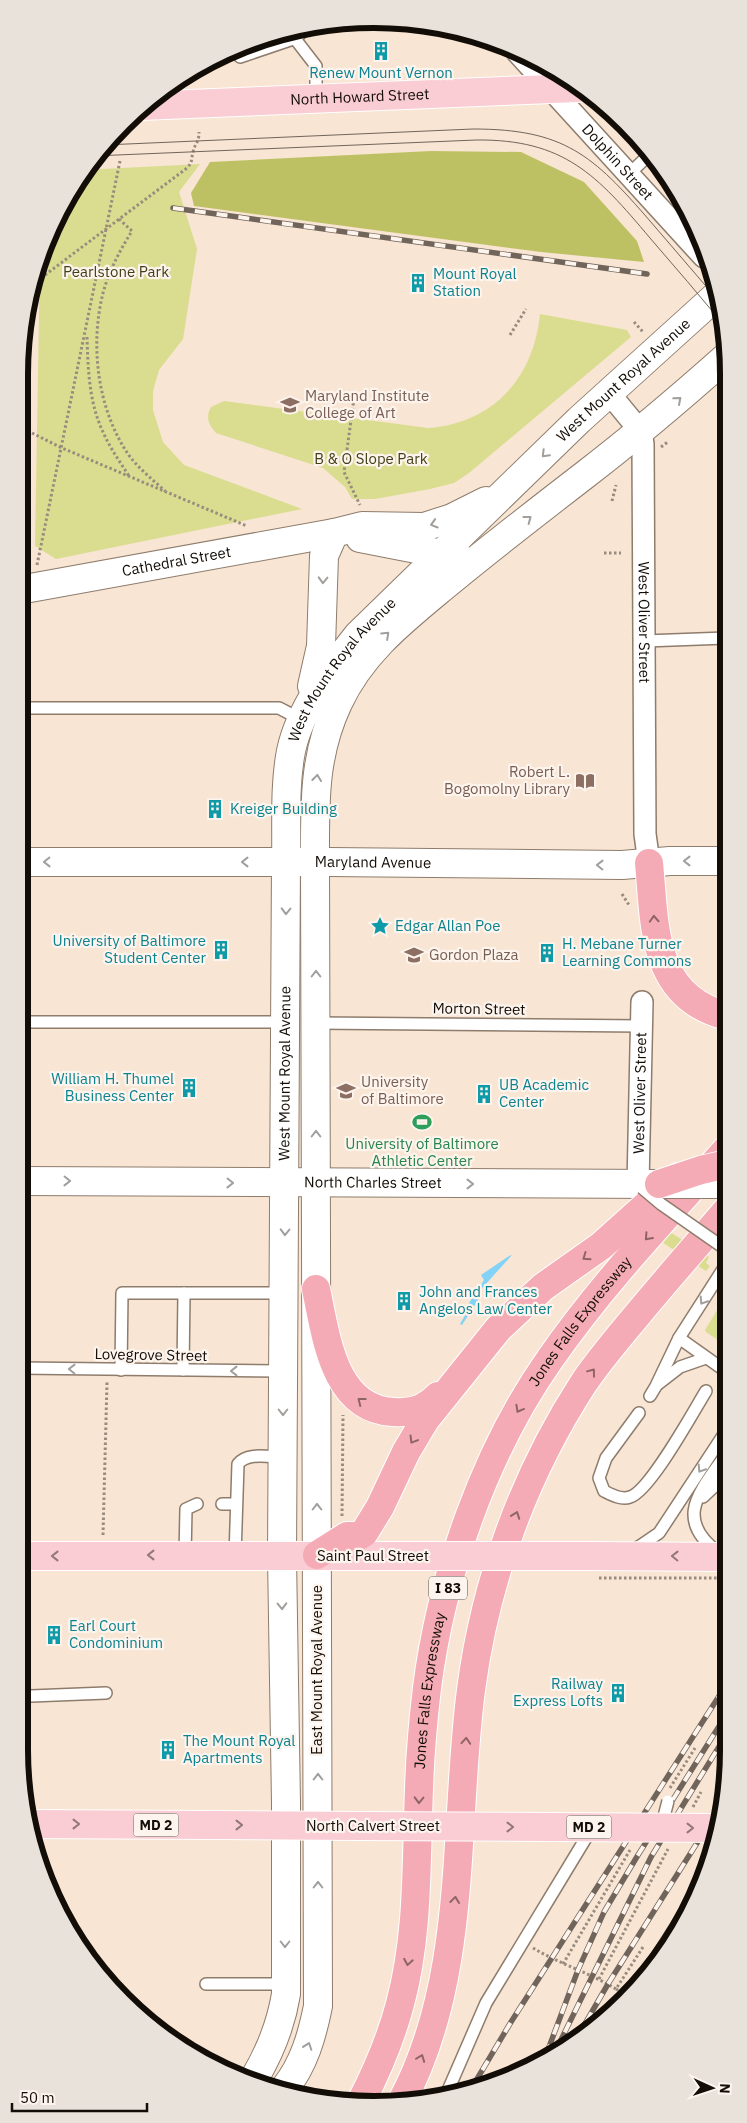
<svg xmlns="http://www.w3.org/2000/svg" width="747" height="2123" viewBox="0 0 747 2123" font-family="'IBM Plex Sans',sans-serif">
<style>
.green{fill:#dadd8f}
.forest{fill:#bec163}
.water{fill:#83d2f7}
.lines{fill:none;stroke-linecap:round;stroke-linejoin:round}
.service-casing{stroke:#8e7c6c;stroke-width:14}
.minor-casing{stroke:#8e7c6c;stroke-width:24}
.secondary-casing{stroke:#8e7c6c;stroke-width:30}
.primary-casing{stroke:#fff;stroke-width:30}
.motorway-casing{stroke:#fff;stroke-width:30}
.path{stroke:#998c7f;stroke-width:3;stroke-dasharray:2.5 2.5;stroke-linecap:butt}
.service{stroke:#fff;stroke-width:11}
.minor{stroke:#fff;stroke-width:21}
.secondary{stroke:#fff;stroke-width:28}
.primary{stroke:#f9cdd3;stroke-width:28}
.motorway{stroke:#f5abb5;stroke-width:28}
.tram{stroke:#71655b;stroke-width:1}
.rail-casing{stroke:#71655b;stroke-width:5.5}
.rail{stroke:#fcf4ed;stroke-width:4;stroke-dasharray:11;stroke-linecap:butt}
.service-bridge-casing{stroke:#8e7c6c;stroke-width:14;stroke-linecap:butt}
.secondary-bridge-casing{stroke:#8e7c6c;stroke-width:30;stroke-linecap:butt}
.primary-bridge-casing{stroke:#fff;stroke-width:30;stroke-linecap:butt}
.motorway-bridge-casing{stroke:#fff;stroke-width:30;stroke-linecap:butt}
.path-bridge{stroke:#998c7f;stroke-width:3;stroke-dasharray:2.5 2.5;stroke-linecap:butt}
.service-bridge{stroke:#fff;stroke-width:11}
.secondary-bridge{stroke:#fff;stroke-width:28}
.primary-bridge{stroke:#f9cdd3;stroke-width:28}
.motorway-bridge{stroke:#f5abb5;stroke-width:28}
.oneway{stroke:#a19e9c}
.oneway2{stroke:#8f6467}
.oneway3{stroke:#927777}
.labels{text-anchor:middle;stroke-width:4.5;stroke-linejoin:round;paint-order:stroke}
.shield{fill:#fcf4ed;stroke:#59524c;stroke-width:1}
.shield-label{font-size:14px;font-weight:bold;fill:#130d07}
.culture-label{font-size:15px;fill:#0d838f;stroke:#fcf4ed;text-anchor:start}
.street-label{font-size:15px;fill:#130d07;stroke:#fcf4ed}
.park-label{font-size:15px;fill:#3f4018;stroke:#fcf4ed}
.education-label{font-size:15px;fill:#785e54;stroke:#fcf4ed;text-anchor:start}
.leisure-label{font-size:15px;fill:#27864d;stroke:#fcf4ed}
.rim{fill:none;stroke:#130d07;stroke-width:6}
</style>
<rect width="100%" height="100%" fill="#f8e5d3"/>
<g class="green">
<polygon points="200,164 179,192 197,249 183,339 159,370 153,391 153,410 163,442 184,465 302,509 56,559 35,546 40,258 55,217 84,170"/>
<path d="M540,314L627,330L631,337L469,473L454,483L430,489L375,499H352L345,487L323,468L216,433C209,425 205,418 211,407L224,401L428,428C493,423 534,378 540,314Z"/>
<polygon points="622,1216 645,1216 709,1257 706,1263 710,1266 706,1271"/>
<polygon points="727,1294 727,1346 706,1332 705,1330"/>
</g>
<polygon class="forest" points="431,151 521,152 584,182 637,241 644,262 541,252 194,206 191,193 210,162"/>
<polygon class="water" points="512,1255 475,1296 478,1300 462,1325 460,1324 471,1305 469,1303 484,1280 481,1275 509,1256"/>
<g class="lines">
<g class="service-casing">
<g id="service">
<polyline points="289,31 316,66 316,99"/>
<polyline points="233,49 240,57 296,38 308,26"/>
<polyline points="629,174 650,154"/>
<polyline points="645,641 726,638"/>
<polyline points="19,708 279,708 302,720"/>
<polyline points="19,1022 285,1022"/>
<polyline points="316,1023 642,1026"/>
<polyline points="679,1338 727,1372"/>
<polyline points="19,1368 283,1371"/>
<polyline points="121,1370 122,1293 283,1293"/>
<polyline points="183,1370 184,1293"/>
<polyline points="658,1384 680,1367 706,1358"/>
<polyline points="650,1396 656,1386 679,1338 727,1263"/>
<path d="M639,1413L606,1458L599,1478L604,1491C612,1495 621,1500 630,1497C650,1491 693,1412 706,1391"/>
<polyline points="703,1497 719,1482 728,1469"/>
<polyline points="222,1504 236,1504"/>
<polyline points="634,1550 659,1533 728,1428"/>
<path d="M719,1553C670,1517 704,1488 728,1451"/>
<polyline points="185,1556 186,1509 197,1504"/>
<path d="M235,1556L238,1464C247,1452 269,1457 282,1457"/>
<polyline points="19,1694 31,1696 106,1693"/>
<polyline points="206,1984 285,1984"/>
<polyline points="446,2095 486,2003 592,1828"/>
</g>
</g>
<g class="minor-casing">
<g id="minor">
<path id="s1" d="M517,52L704,257"/>
<path id="s2" d="M609,393L641,432L643,444L645,834L649,863"/>
<path id="s3" d="M638,1184L642,1002"/>
</g>
</g>
<g class="secondary-casing">
<g id="secondary">
<polyline points="360,538 442,554 456,553"/>
<path id="s4" d="M19,590L334,533L362,526L424,527L452,518L486,501"/>
<polyline points="312,686 321,646 324,556 334,533"/>
<path id="s5" d="M19,862H329L622,865L670,861H726"/>
<path id="s6" d="M19,1181L659,1184"/>
<path id="s7" d="M254,2079C270,2052 281,2025 286,1994V1804L282,1557L286,862C287,826 284,787 291,751C300,708 331,669 358,635L579,420L716,296"/>
<path d="M285,2088C304,2064 312,2036 318,2006L315,862C315,805 313,756 338,703C361,653 402,621 443,587C490,548 538,511 586,474C634,437 680,398 725,358"/>
</g>
</g>
<g class="primary-casing">
<g id="primary">
<path id="s8" d="M141,106L577,88"/>
<polyline points="19,1556 419,1556"/>
<polyline points="591,1556 728,1557"/>
<polyline points="27,1824 361,1826"/>
</g>
</g>
<g class="motorway-casing">
<g id="motorway">
<path d="M649,863C655,925 651,997 727,1016"/>
<path d="M316,1289C326,1335 333,1409 393,1412C412,1413 424,1410 438,1396"/>
<polyline points="317,1555 347,1536 359,1536 364,1533 380,1507 406,1452 425,1420 498,1329 543,1287 601,1246 678,1177"/>
<path id="s9" d="M361,2102C377,2071 391,2038 400,2004C419,1934 416,1860 419,1789C420,1755 423,1721 427,1688C441,1577 485,1451 550,1359C602,1284 666,1217 727,1149"/>
<path d="M401,2103C469,1977 453,1826 471,1690C485,1582 524,1475 583,1384C599,1360 619,1337 638,1314C667,1279 697,1245 727,1210"/>
</g>
</g>
<g class="path">
<path d="M119,219L132,231C120,250 109,271 103,293C90,345 97,408 128,454C138,468 152,479 165,491"/>
<path d="M33,284L187,168C193,162 191,159 193,152C195,143 199,143 199,132"/>
<polyline points="634,322 644,333"/>
<polyline points="510,335 526,309"/>
<path d="M87,337C88,370 89,402 103,432C110,448 120,462 129,476"/>
<polyline points="354,398 344,472 360,505"/>
<polyline points="32,433 62,448 247,526"/>
<polyline points="661,447 669,441"/>
<polyline points="612,501 616,485"/>
<polyline points="604,553 621,553"/>
<polyline points="37,565 120,161"/>
<polyline points="622,894 629,905"/>
<polyline points="342,1516 343,1415"/>
<polyline points="103,1535 107,1382"/>
<polyline points="670,1788 695,1748"/>
<polyline points="693,1807 701,1792"/>
<path d="M533,1948C560,1964 590,1973 616,1989L643,1947"/>
<polyline points="563,1964 630,1850"/>
<polyline points="599,1979 668,1849"/>
<polyline points="616,1989 628,1996"/>
</g>
<use href="#service" class="service"/>
<use href="#minor" class="minor"/>
<use href="#secondary" class="secondary"/>
<use href="#primary" class="primary"/>
<use href="#motorway" class="motorway"/>
<g class="tram">
<path d="M104,145L473,129C564,129 593,155 650,221C672,247 695,273 717,299"/>
<path d="M93,156L476,140C564,139 597,175 650,238C675,267 700,296 724,325"/>
</g>
<g class="rail-casing">
<g id="rail">
<polyline points="173,208 647,274"/>
<polyline points="721,1786 724,1782"/>
<polyline points="623,2002 693,1892"/>
<polyline points="575,2041 608,1984 721,1805"/>
<polyline points="555,2052 651,1857 728,1732"/>
<polyline points="546,2055 578,1970 604,1912 638,1855 728,1712"/>
<polyline points="471,2089 511,2022 728,1682"/>
</g>
</g>
<use href="#rail" class="rail"/>
<g class="service-bridge-casing">
<g id="service-bridge">
<polyline points="642,1188 661,1204 727,1250"/>
<polyline points="661,1828 668,1801"/>
</g>
</g>
<g class="secondary-bridge-casing">
<polyline id="secondary-bridge" points="665,1184 727,1184"/>
</g>
<g class="primary-bridge-casing">
<g id="primary-bridge">
<polyline points="419,1556 591,1556"/>
<polyline points="361,1826 718,1828"/>
</g>
</g>
<g class="motorway-bridge-casing">
<polyline id="motorway-bridge" points="659,1184 701,1170 727,1164"/>
</g>
<polyline class="path-bridge" points="599,1578 728,1578"/>
<use href="#service-bridge" class="service-bridge"/>
<use href="#secondary-bridge" class="secondary-bridge"/>
<use href="#primary-bridge" class="primary-bridge"/>
<use href="#motorway-bridge" class="motorway-bridge"/>
</g>
<defs><path id="oneway-chevron" d="M-2-3.5L2.5 0L-2 3.5" fill="none" stroke-width="1.6" stroke-linecap="round" stroke-linejoin="round" transform="scale(1.25)"/></defs>
<g class="oneway">
<use href="#oneway-chevron" transform="translate(678 400) rotate(-41)"/>
<use href="#oneway-chevron" transform="translate(545 454) rotate(135)"/>
<use href="#oneway-chevron" transform="translate(528 519) rotate(-37)"/>
<use href="#oneway-chevron" transform="translate(434 524) rotate(163)"/>
<use href="#oneway-chevron" transform="translate(323 580) rotate(92)"/>
<use href="#oneway-chevron" transform="translate(386 635) rotate(-43)"/>
<use href="#oneway-chevron" transform="translate(317 778) rotate(-83)"/>
<use href="#oneway-chevron" transform="translate(687 861) rotate(180)"/>
<use href="#oneway-chevron" transform="translate(47 862) rotate(179)"/>
<use href="#oneway-chevron" transform="translate(245 862) rotate(-180)"/>
<use href="#oneway-chevron" transform="translate(600 865) rotate(-179)"/>
<use href="#oneway-chevron" transform="translate(286 911) rotate(91)"/>
<use href="#oneway-chevron" transform="translate(316 974) rotate(-90)"/>
<use href="#oneway-chevron" transform="translate(316 1134) rotate(-90)"/>
<use href="#oneway-chevron" transform="translate(67 1181) rotate(1)"/>
<use href="#oneway-chevron" transform="translate(230 1183) rotate(1)"/>
<use href="#oneway-chevron" transform="translate(470 1184)"/>
<use href="#oneway-chevron" transform="translate(285 1232) rotate(91)"/>
<use href="#oneway-chevron" transform="translate(703 1301) rotate(123)"/>
<use href="#oneway-chevron" transform="translate(72 1369) rotate(-179)"/>
<use href="#oneway-chevron" transform="translate(234 1371) rotate(-180)"/>
<use href="#oneway-chevron" transform="translate(283 1412) rotate(90)"/>
<use href="#oneway-chevron" transform="translate(701 1469) rotate(123)"/>
<use href="#oneway-chevron" transform="translate(317 1507) rotate(-90)"/>
<use href="#oneway-chevron" transform="translate(282 1606) rotate(89)"/>
<use href="#oneway-chevron" transform="translate(318 1777) rotate(-90)"/>
<use href="#oneway-chevron" transform="translate(318 1885) rotate(-90)"/>
<use href="#oneway-chevron" transform="translate(285 1944) rotate(90)"/>
<use href="#oneway-chevron" transform="translate(308 2046) rotate(-71)"/>
</g>
<g class="oneway2">
<use href="#oneway-chevron" transform="translate(654 919) rotate(-93)"/>
<use href="#oneway-chevron" transform="translate(648 1237) rotate(132)"/>
<use href="#oneway-chevron" transform="translate(586 1257) rotate(145)"/>
<use href="#oneway-chevron" transform="translate(592 1372) rotate(-53)"/>
<use href="#oneway-chevron" transform="translate(361 1401) rotate(-142)"/>
<use href="#oneway-chevron" transform="translate(519 1409) rotate(119)"/>
<use href="#oneway-chevron" transform="translate(413 1440) rotate(121)"/>
<use href="#oneway-chevron" transform="translate(516 1515) rotate(-70)"/>
<use href="#oneway-chevron" transform="translate(466 1741) rotate(-86)"/>
<use href="#oneway-chevron" transform="translate(419 1800) rotate(91)"/>
<use href="#oneway-chevron" transform="translate(455 1900) rotate(-84)"/>
<use href="#oneway-chevron" transform="translate(408 1962) rotate(100)"/>
<use href="#oneway-chevron" transform="translate(421 2058) rotate(-69)"/>
</g>
<g class="oneway3">
<use href="#oneway-chevron" transform="translate(151 1555) rotate(180)"/>
<use href="#oneway-chevron" transform="translate(55 1556) rotate(180)"/>
<use href="#oneway-chevron" transform="translate(675 1556) rotate(-179)"/>
<use href="#oneway-chevron" transform="translate(76 1824)"/>
<use href="#oneway-chevron" transform="translate(239 1825)"/>
<use href="#oneway-chevron" transform="translate(510 1827)"/>
<use href="#oneway-chevron" transform="translate(690 1828)"/>
</g>
<defs>
<g id="building-bare" transform="scale(1.5)"><path d="M-4-6H4V6H1V3H-1V6H-4ZM-2.5-4.3h1.7v1.8h-1.7ZM.8-4.3h1.7v1.8H.8ZM-2.5-1h1.7V.8h-1.7ZM.8-1h1.7V.8H.8Z" fill="#0f9aa8" stroke="#fcf4ed" stroke-width="2.5" paint-order="stroke"/></g>
<g id="university-bare" transform="scale(1.5)"><path d="M0-5L7-2L0 1L-7-2ZM-4 1L0 2.5L4 1V4Q0 6-4 4Z" fill="#8d6e63" stroke="#fcf4ed" stroke-width="2.5" paint-order="stroke"/></g>
<g id="library-bare" transform="scale(1.5)"><path d="M-6-4Q-3-5.5-.7-3.5V5Q-3 3-6 4ZM6-4Q3-5.5 .7-3.5V5Q3 3 6 4Z" fill="#8d6e63" stroke="#fcf4ed" stroke-width="2.5" paint-order="stroke"/></g>
<g id="sight-bare" transform="scale(1.5)"><path d="M0-6L1.8-2.2L6-1.7L2.9 1.2L3.7 5.4L0 3.3L-3.7 5.4L-2.9 1.2L-6-1.7L-1.8-2.2Z" fill="#0f9aa8" stroke="#fcf4ed" stroke-width="2.5" paint-order="stroke"/></g>
<g id="stadium-bare" transform="scale(1.5)"><path d="M0-5a6.5 5 0 1 0 0 10a6.5 5 0 1 0 0-10ZM-3.5-1.8h7v3.6h-7Z" fill="#2e9e5b" stroke="#fcf4ed" stroke-width="2.5" paint-order="stroke"/></g>
</defs>
<g fill-rule="evenodd">
<use href="#building-bare" x="381" y="51"/>
<use href="#building-bare" x="418" y="283"/>
<use href="#university-bare" x="290" y="405"/>
<use href="#library-bare" x="585" y="781"/>
<use href="#building-bare" x="215" y="809"/>
<use href="#sight-bare" x="380" y="926"/>
<use href="#building-bare" x="221" y="950"/>
<use href="#building-bare" x="547" y="953"/>
<use href="#university-bare" x="414" y="955"/>
<use href="#building-bare" x="189" y="1088"/>
<use href="#university-bare" x="346" y="1091"/>
<use href="#building-bare" x="484" y="1094"/>
<use href="#stadium-bare" x="422" y="1122"/>
<use href="#building-bare" x="404" y="1301"/>
<use href="#building-bare" x="54" y="1635"/>
<use href="#building-bare" x="618" y="1693"/>
<use href="#building-bare" x="168" y="1750"/>
</g>
<g class="labels">
<g class="shield">
<rect x="429" y="1576.5" width="38" height="23" rx="4"/>
<rect x="133.5" y="1813.5" width="45" height="23" rx="4"/>
<rect x="566.5" y="1815.5" width="45" height="23" rx="4"/>
</g>
<g class="shield-label">
<text x="448" y="1593">I 83</text>
<text x="156" y="1830">MD 2</text>
<text x="589" y="1832">MD 2</text>
</g>
<g class="culture-label">
<text x="381" y="78" text-anchor="middle">Renew Mount Vernon</text>
<text x="433" y="279">Mount Royal<tspan x="433" dy="17">Station</tspan></text>
<text x="230" y="814">Kreiger Building</text>
<text x="395" y="931">Edgar Allan Poe</text>
<text x="206" y="946" text-anchor="end">University of Baltimore<tspan x="206" dy="17">Student Center</tspan></text>
<text x="562" y="949">H. Mebane Turner<tspan x="562" dy="17">Learning Commons</tspan></text>
<text x="174" y="1084" text-anchor="end">William H. Thumel<tspan x="174" dy="17">Business Center</tspan></text>
<text x="499" y="1090">UB Academic<tspan x="499" dy="17">Center</tspan></text>
<text x="419" y="1297">John and Frances<tspan x="419" dy="17">Angelos Law Center</tspan></text>
<text x="69" y="1631">Earl Court<tspan x="69" dy="17">Condominium</tspan></text>
<text x="603" y="1689" text-anchor="end">Railway<tspan x="603" dy="17">Express Lofts</tspan></text>
<text x="183" y="1746">The Mount Royal<tspan x="183" dy="17">Apartments</tspan></text>
</g>
<g class="street-label">
<text dy="5" stroke="none"><textPath href="#s8" startOffset="219">North Howard Street</textPath></text>
<text dy="5" stroke="none"><textPath href="#s1" startOffset="149">Dolphin Street</textPath></text>
<text dy="5" stroke="none"><textPath href="#s7" startOffset="1838">West Mount Royal Avenue</textPath></text>
<text dy="5" stroke="none"><textPath href="#s4" startOffset="160">Cathedral Street</textPath></text>
<text dy="5" stroke="none"><textPath href="#s2" startOffset="241">West Oliver Street</textPath></text>
<text dy="5" stroke="none"><textPath href="#s7" startOffset="1432">West Mount Royal Avenue</textPath></text>
<text dy="5" stroke="none"><textPath href="#s5" startOffset="354">Maryland Avenue</textPath></text>
<text transform="translate(479 1009) rotate(1)" y="5">Morton Street</text>
<text dy="5" stroke="none"><textPath href="#s7" startOffset="1012">West Mount Royal Avenue</textPath></text>
<text dy="5" stroke="none"><textPath href="#s3" startOffset="91">West Oliver Street</textPath></text>
<text dy="5" stroke="none"><textPath href="#s6" startOffset="354">North Charles Street</textPath></text>
<text dy="5" stroke="none"><textPath href="#s9" startOffset="826">Jones Falls Expressway</textPath></text>
<text transform="translate(151 1355) rotate(1)" y="5">Lovegrove Street</text>
<text x="373" y="1561">Saint Paul Street</text>
<text transform="translate(317 1670) rotate(-90)" y="5">East Mount Royal Avenue</text>
<text dy="5" stroke="none"><textPath href="#s9" startOffset="421">Jones Falls Expressway</textPath></text>
<text x="373" y="1831">North Calvert Street</text>
</g>
<g class="park-label">
<text x="116" y="277">Pearlstone Park</text>
<text x="371" y="464">B &amp; O Slope Park</text>
</g>
<g class="education-label">
<text x="305" y="401">Maryland Institute<tspan x="305" dy="17">College of Art</tspan></text>
<text x="570" y="777" text-anchor="end">Robert L.<tspan x="570" dy="17">Bogomolny Library</tspan></text>
<text x="429" y="960">Gordon Plaza</text>
<text x="361" y="1087">University<tspan x="361" dy="17">of Baltimore</tspan></text>
</g>
<g class="leisure-label">
<text x="422" y="1149">University of Baltimore<tspan x="422" dy="17">Athletic Center</tspan></text>
</g>
</g>
<path d="M0 0H747V2123H0ZM374 28H374A346 346 0 0 1 720 374V1750A346 346 0 0 1 374 2096H374A346 346 0 0 1 28 1750V374A346 346 0 0 1 374 28Z" fill="#e9e2db" fill-rule="evenodd"/>
<path class="rim" d="M374 28H374A346 346 0 0 1 720 374V1750A346 346 0 0 1 374 2096H374A346 346 0 0 1 28 1750V374A346 346 0 0 1 374 28Z"/>
<g transform="translate(712 2088) rotate(93)" stroke="#fcf4ed" stroke-width="4" paint-order="stroke">
<path d="M0-4L9 19L0 12L-9 19Z" fill="#130d07"/>
<text y="-8" font-size="14" font-weight="bold" text-anchor="middle" fill="#130d07">N</text>
</g>
<path d="M12 2103v8h135v-8" fill="none" stroke="#130d07" stroke-width="2.5"/>
<text x="20" y="2103" font-size="15" fill="#130d07" stroke="#fcf4ed" stroke-width="4" paint-order="stroke">50 m</text>
</svg>
